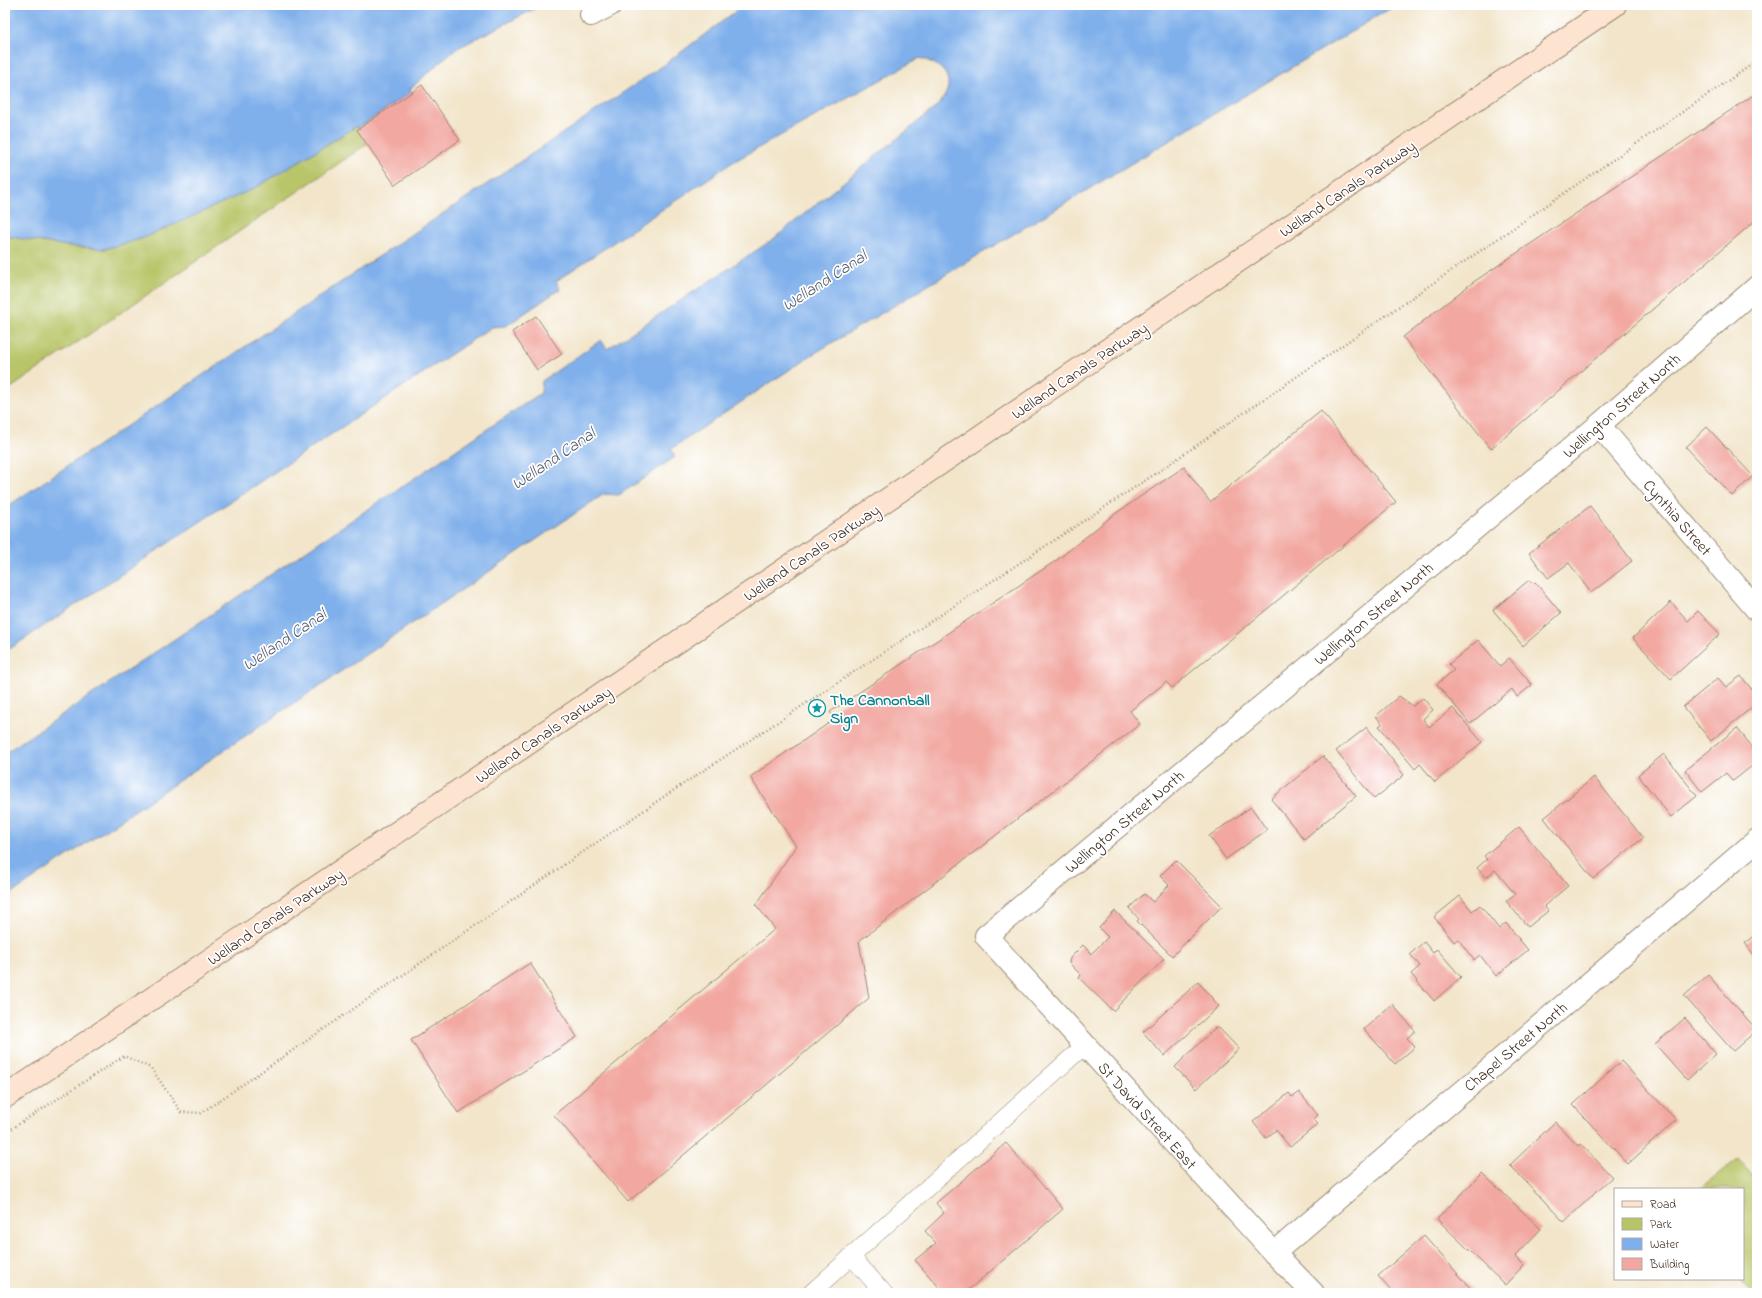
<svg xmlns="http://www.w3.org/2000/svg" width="1762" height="1298" viewBox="0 0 1762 1298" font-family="'Indie Flower',sans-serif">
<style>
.green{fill:#b8c567;stroke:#7a7842}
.water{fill:#80b0eb;stroke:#5e6d84}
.building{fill:#f2a8a1}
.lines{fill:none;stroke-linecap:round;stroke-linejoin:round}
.lane-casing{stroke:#968874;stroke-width:18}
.street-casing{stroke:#968874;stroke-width:24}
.secondary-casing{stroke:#968874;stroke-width:24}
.path{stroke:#968874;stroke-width:2.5;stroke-dasharray:1 3;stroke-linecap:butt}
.lane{stroke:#fff;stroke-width:17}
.street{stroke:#fff;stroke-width:22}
.secondary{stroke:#fde4d0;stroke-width:22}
.labels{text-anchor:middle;stroke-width:3.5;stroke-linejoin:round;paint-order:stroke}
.street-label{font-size:16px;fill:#3b2a1e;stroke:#fff}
.culture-label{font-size:16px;font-weight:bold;fill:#0d838f;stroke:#fff;text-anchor:start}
.water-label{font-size:17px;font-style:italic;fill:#535966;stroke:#fff}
</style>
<rect width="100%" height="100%" fill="#fff"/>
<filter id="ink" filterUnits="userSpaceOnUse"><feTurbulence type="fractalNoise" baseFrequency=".025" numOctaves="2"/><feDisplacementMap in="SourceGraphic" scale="8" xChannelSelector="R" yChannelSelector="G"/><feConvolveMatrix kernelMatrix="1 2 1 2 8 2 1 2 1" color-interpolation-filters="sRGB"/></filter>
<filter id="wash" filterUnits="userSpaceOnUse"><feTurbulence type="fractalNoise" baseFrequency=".012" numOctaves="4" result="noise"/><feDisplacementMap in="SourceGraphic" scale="16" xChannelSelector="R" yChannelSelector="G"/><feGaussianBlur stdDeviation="0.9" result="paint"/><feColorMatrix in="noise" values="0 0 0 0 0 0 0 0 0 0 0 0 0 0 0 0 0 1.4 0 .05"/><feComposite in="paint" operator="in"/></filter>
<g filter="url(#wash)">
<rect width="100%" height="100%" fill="#f2e5ca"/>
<g class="green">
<polygon points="357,126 367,144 5,392 5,236 68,246 105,249 144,238 255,188"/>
<polygon points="1738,1158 1757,1180 1757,1293 1751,1293 1738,1279 1743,1279 1743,1189 1699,1189"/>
</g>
<g class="water">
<polygon points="5,5 542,5 454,50 410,89 412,92 358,128 357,126 255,188 144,238 105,249 68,246 5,236"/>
<path d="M744,5H1396L810,356L671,449L675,457L619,495L604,494L5,898V753L541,393L542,381L601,340L607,349L772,240L940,104C943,99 947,92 948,87C950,69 933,62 920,58L733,162L556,281L560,289L506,326L492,327L5,652V508L664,65Z"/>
</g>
<g id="blocks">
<g class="building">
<polygon points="422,85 460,140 395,185 357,130"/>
<polygon points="1755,94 1757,97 1757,219 1491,449 1403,337 1472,283"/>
<polygon points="536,316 562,354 537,370 512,332"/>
<polygon points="1321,411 1396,502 1172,688 1166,682 1130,711 1140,724 859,941 869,998 628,1202 554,1115 775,929 756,905 796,846 750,777 835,719 830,712 1057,560 1112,516 1184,467 1210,502"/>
<polygon points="1707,427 1753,476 1732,496 1686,447"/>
<polygon points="1590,506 1632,561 1591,593 1569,563 1548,578 1529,553"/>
<polygon points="1529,580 1533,584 1535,582 1561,613 1523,646 1493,610"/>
<polygon points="1671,602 1688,621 1698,611 1720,634 1671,679 1633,638"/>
<polygon points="1478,640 1500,666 1509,658 1532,685 1517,697 1512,689 1470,724 1437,684 1454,670 1449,664"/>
<polygon points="1741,676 1757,696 1757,703 1711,741 1683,707 1718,678 1726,687"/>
<polygon points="1399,696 1413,706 1423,698 1433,710 1423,719 1429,727 1453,708 1482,742 1435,782 1420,764 1415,769 1379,726 1382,724 1376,716"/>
<polygon points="1367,727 1404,775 1374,799 1336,751"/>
<polygon points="1737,728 1757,753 1757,762 1733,781 1726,773 1702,792 1685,770"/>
<polygon points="1664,754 1697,796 1671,817 1638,775"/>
<polygon points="1323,756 1356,796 1304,839 1271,799"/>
<polygon points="1594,777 1643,838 1593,879 1544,818"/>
<polygon points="1251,807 1267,830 1226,859 1209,836"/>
<polygon points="1519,827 1568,886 1544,906 1548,911 1528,927 1506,901 1515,894 1495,870 1486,878 1477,868 1487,859 1484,856"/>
<polygon points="1176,860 1222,906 1172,956 1137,921 1139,919 1129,908 1144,894 1153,902 1169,885 1160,876"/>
<polygon points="1460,896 1472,911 1480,905 1499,929 1506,923 1528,950 1496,976 1480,955 1474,960 1458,939 1454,942 1434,917"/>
<polygon points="1115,911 1164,959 1113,1011 1079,978 1081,975 1069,963 1070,958 1083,945 1091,954 1108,937 1099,928"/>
<polygon points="1757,933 1757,959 1745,943"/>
<polygon points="1424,942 1433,953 1437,949 1461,977 1434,1001 1411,974 1420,966 1410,954"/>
<polygon points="530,963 577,1037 458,1113 411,1040"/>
<polygon points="1708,975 1757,1030 1733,1051 1684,996"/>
<polygon points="1198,982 1219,1006 1164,1056 1143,1032"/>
<polygon points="1392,1004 1415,1031 1407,1038 1415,1047 1395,1064 1364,1029"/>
<polygon points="1685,1018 1716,1054 1687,1080 1655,1044"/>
<polygon points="1217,1026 1239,1049 1196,1089 1175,1067"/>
<polygon points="1621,1061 1676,1120 1628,1164 1573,1105"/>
<polygon points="1299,1092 1318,1115 1313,1119 1318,1124 1290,1147 1276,1130 1266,1138 1253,1122 1289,1093 1292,1097"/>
<polygon points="1555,1122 1578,1146 1581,1144 1612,1177 1564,1222 1510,1165"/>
<polygon points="1006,1143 1063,1209 965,1293 944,1293 915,1260 936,1243 925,1231 944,1213 936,1203"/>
<polygon points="1482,1173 1541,1229 1515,1256 1524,1265 1505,1285 1437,1219"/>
<polygon points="1424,1236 1475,1293 1393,1293 1378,1276"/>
</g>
</g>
</g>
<g filter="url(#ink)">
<use href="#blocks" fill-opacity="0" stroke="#968874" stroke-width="1"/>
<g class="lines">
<g class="lane-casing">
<g id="lane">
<polyline points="851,1256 884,1293"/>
<polyline points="811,1293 1085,1045"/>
</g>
</g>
<g class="street-casing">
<g id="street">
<polyline points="591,15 610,5"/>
<polyline points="1599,425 1757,610"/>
<polyline points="1274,1253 1757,840"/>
<polyline points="1313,1293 1274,1253 986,936 1599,425 1757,287"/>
</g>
</g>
<g class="secondary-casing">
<polyline id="secondary" points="5,1097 202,965 1615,5"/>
</g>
<polyline class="path" points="5,1133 124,1056 151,1068 181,1112 201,1113 662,798 1146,480 1757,61"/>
<use href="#lane" class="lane"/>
<use href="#street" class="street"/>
<use href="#secondary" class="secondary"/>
</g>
</g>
<defs>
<g id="sight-ring" transform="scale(0.9)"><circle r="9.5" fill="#fff" stroke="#0f9aa8" stroke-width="1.5"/><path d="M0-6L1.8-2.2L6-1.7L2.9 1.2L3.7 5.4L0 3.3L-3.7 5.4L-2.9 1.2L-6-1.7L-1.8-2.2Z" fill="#0f9aa8"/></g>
</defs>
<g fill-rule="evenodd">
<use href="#sight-ring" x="817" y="708"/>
</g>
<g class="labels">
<g class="street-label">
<text transform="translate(1347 188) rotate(-34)" y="6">Welland Canals Parkway</text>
<text transform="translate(1079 370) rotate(-34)" y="6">Welland Canals Parkway</text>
<text transform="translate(1621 405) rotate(-41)" y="6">Wellington Street North</text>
<text transform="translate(1678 517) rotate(49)" y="6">Cynthia Street</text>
<text transform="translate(811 552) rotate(-34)" y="6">Welland Canals Parkway</text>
<text transform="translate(1373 613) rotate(-40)" y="6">Wellington Street North</text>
<text transform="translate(543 734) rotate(-34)" y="6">Welland Canals Parkway</text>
<text transform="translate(1124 821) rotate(-40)" y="6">Wellington Street North</text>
<text transform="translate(275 916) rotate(-34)" y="6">Welland Canals Parkway</text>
<text transform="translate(1515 1046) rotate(-40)" y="6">Chapel Street North</text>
<text transform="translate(1148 1115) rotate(48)" y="6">St David Street East</text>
</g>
<g class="culture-label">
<text x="830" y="705">The Cannonball<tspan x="830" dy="18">Sign</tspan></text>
</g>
<g class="water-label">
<text transform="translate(824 280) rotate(-33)" y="6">Welland Canal</text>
<text transform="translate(553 458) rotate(-34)" y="6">Welland Canal</text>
<text transform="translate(284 639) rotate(-34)" y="6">Welland Canal</text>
</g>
</g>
<rect width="1762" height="1298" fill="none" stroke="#fff" stroke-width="20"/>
<rect x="1614" y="1188" width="130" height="92" fill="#ffffff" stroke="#b1aaa5"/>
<rect x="1622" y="1201" width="20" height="6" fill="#fde4d0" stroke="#b1aaa5"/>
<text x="1650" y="1208" font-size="12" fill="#3b2a1e">Road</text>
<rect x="1622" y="1218" width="20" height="12" fill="#b8c567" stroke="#b1aaa5"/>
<text x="1650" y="1228" font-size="12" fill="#3b2a1e">Park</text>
<rect x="1622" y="1238" width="20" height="12" fill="#80b0eb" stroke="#b1aaa5"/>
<text x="1650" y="1248" font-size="12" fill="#3b2a1e">Water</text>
<rect x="1622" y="1258" width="20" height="12" fill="#f2a8a1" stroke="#b1aaa5"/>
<text x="1650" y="1268" font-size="12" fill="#3b2a1e">Building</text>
</svg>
